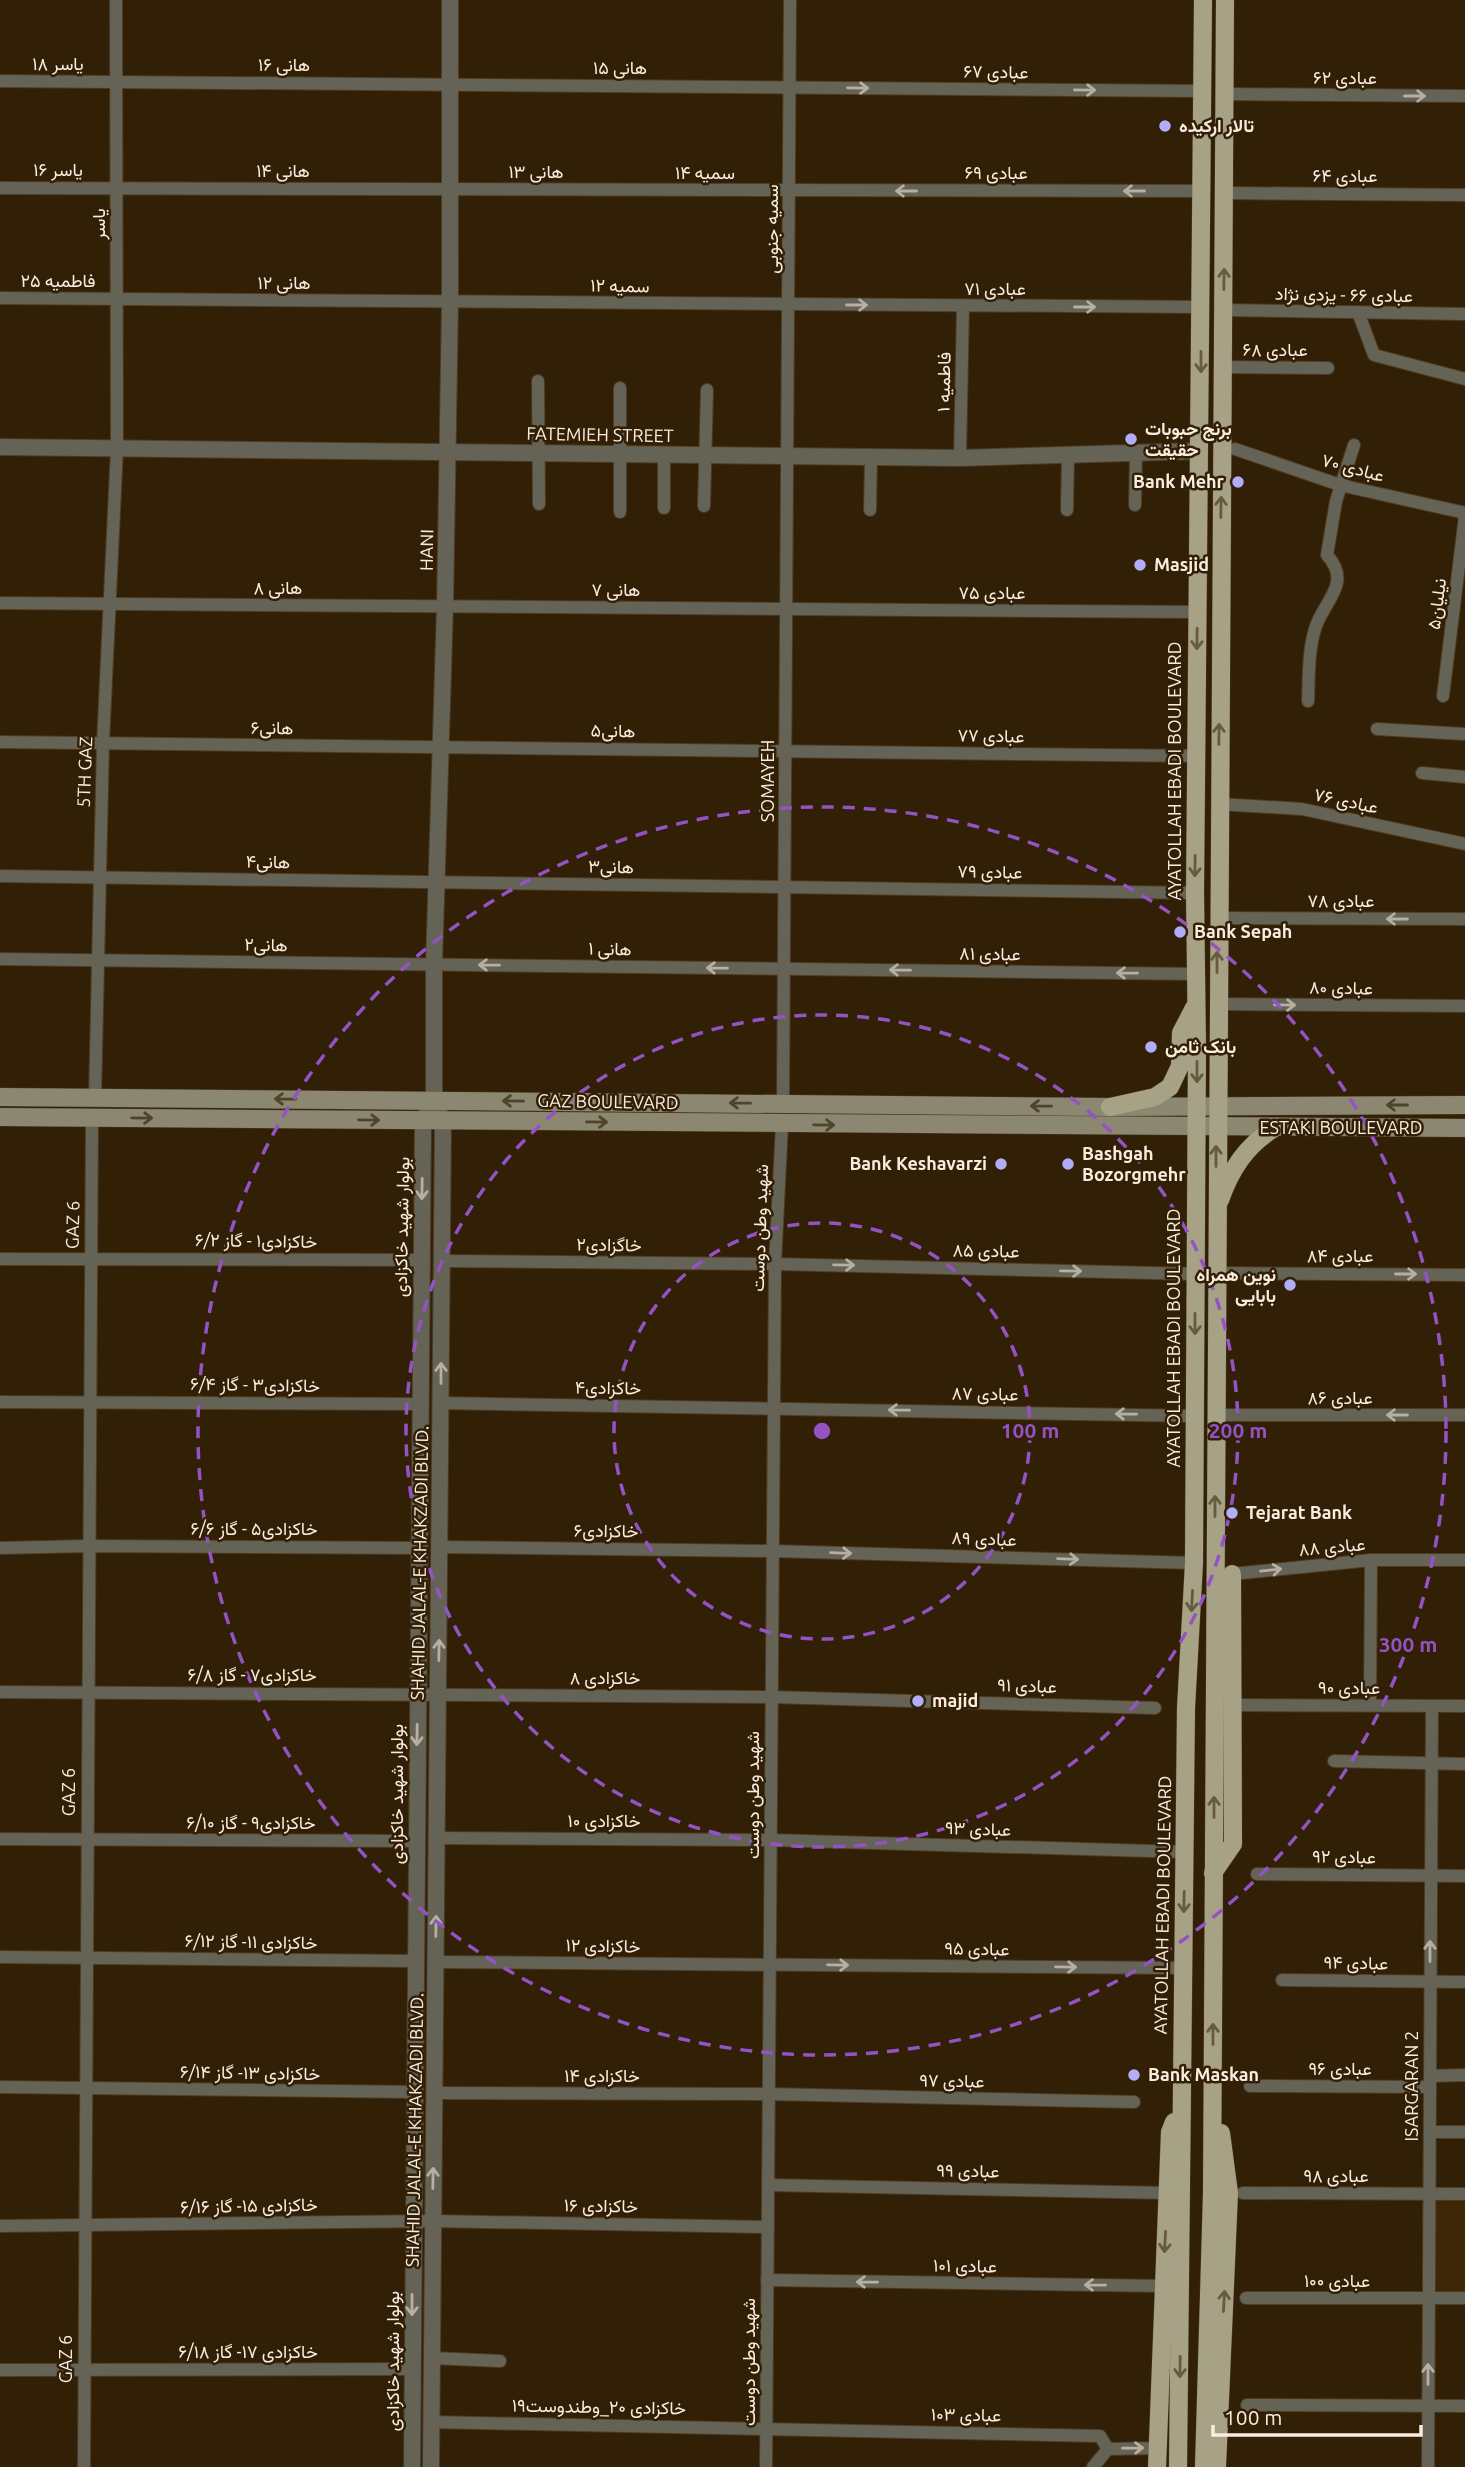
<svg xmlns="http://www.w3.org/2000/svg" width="1465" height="2467" viewBox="0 0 1465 2467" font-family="Ubuntu,Vazirmatn,sans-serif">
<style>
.built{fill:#3e2706}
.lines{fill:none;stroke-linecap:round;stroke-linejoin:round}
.minor-casing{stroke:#4d3c24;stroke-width:14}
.tertiary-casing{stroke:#4d3c24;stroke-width:18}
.secondary-casing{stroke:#4d3c24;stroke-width:19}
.primary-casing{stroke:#4d3c24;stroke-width:19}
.minor{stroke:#656355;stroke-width:12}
.tertiary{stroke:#656355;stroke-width:16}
.secondary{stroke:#8b8771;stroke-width:18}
.primary{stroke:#a7a286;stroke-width:18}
.oneway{stroke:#b7afa1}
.oneway2{stroke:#665a40}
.oneway3{stroke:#50432b}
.ring{fill:none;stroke:#9453c5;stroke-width:3.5;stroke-dasharray:12 9}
.poi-dot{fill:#b3adf9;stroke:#311f06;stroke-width:2.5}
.labels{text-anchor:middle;stroke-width:5;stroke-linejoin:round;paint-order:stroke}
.street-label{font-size:18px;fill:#faeddf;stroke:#311f06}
.poi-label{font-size:18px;font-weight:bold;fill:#faeddf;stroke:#311f06;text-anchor:start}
.centre{fill:#9453c5;stroke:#311f06;stroke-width:3.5}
.ring-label{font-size:21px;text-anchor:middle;font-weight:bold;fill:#9453c5;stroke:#311f06;stroke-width:5;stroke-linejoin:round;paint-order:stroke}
</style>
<rect width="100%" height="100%" fill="#311f06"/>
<polygon class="built" points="1434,2197 1465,2197 1465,2292 1435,2292"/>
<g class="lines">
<g class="minor-casing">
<g id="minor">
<polyline points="0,81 1202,91"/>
<polyline points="1225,94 1465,96"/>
<polyline points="0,188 1202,191"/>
<polyline points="1225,193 1465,195"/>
<polyline points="0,298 1201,307"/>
<polyline points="1223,310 1465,314"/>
<polyline points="1358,312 1374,355 1465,379"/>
<polyline points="1222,367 1328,368"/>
<polyline points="538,381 539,504"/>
<polyline points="1235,449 1340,485 1465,513"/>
<polyline points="664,455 664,508"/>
<polyline points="960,458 963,306"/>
<polyline points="1135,505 1136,453"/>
<polyline points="704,506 707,390"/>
<polyline points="870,510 871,458"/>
<polyline points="1067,510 1068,455"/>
<polyline points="620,512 620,388"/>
<polyline points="0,603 1197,612"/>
<polyline points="1443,696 1465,516"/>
<path d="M1308,701C1309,677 1308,652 1315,629C1323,601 1353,584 1327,555L1336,501L1354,445"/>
<polyline points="1377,729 1465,734"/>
<polyline points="0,742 1197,756"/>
<polyline points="1422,773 1465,777"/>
<polyline points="1218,804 1302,809 1465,844"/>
<polyline points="0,876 1195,893"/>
<polyline points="1217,918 1465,919"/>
<polyline points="0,959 1195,974"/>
<polyline points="1217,1004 1465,1006"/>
<polyline points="95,1097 103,743 117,448 116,0"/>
<polyline points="783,1104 790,0"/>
<polyline points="0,1259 421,1260"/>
<polyline points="442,1261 775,1264 1196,1274"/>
<polyline points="1216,1273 1465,1275"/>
<polyline points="0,1402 420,1404"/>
<polyline points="441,1403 1195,1416"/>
<polyline points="1215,1415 1465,1415"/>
<polyline points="440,1547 773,1551 1194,1563"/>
<polyline points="0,1548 88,1546 419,1548"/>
<polyline points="1226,1579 1232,1574 1371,1560 1465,1560"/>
<polyline points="0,1692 772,1697 1155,1708"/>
<polyline points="1233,1705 1465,1706"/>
<polyline points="1370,1705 1371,1560"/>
<polyline points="1334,1761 1465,1764"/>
<polyline points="437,1838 771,1840 1185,1852"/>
<polyline points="0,1839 416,1841"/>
<polyline points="1257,1874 1465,1876"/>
<polyline points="0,1957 415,1961"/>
<polyline points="436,1962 1184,1968"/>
<polyline points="1282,1980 1465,1982"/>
<polyline points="1430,2076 1465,2075"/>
<polyline points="1250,2086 1430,2087"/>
<polyline points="0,2087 414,2092"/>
<polyline points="435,2093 769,2094 1134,2102"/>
<polyline points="1430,2132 1465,2132"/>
<polyline points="768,2185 1168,2193"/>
<polyline points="1243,2193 1465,2194"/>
<polyline points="0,2226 433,2221 768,2227"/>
<polyline points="767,2280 1163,2286"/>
<polyline points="1246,2298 1465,2298"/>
<polyline points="432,2358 500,2361"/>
<polyline points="0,2370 412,2369"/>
<polyline points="1247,2405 1465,2406"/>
<polyline points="432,2422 1100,2436 1108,2449"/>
<polyline points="1108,2449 1158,2448"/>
<polyline points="84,2467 92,1118"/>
<polyline points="766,2467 775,1264 782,1124"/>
<polyline points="1093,2467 1108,2449"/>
<polyline points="1428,2467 1432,1706"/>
</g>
</g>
<g class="tertiary-casing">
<g id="tertiary">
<polyline points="0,447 960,458 1199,451"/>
<polyline points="412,2467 423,1121 429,1109"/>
<polyline points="431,2467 443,1121 434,1101 434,964 445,606 450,302 450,0"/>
</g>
</g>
<g class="secondary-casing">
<g id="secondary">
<polyline points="0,1097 1110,1107 1465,1105"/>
<polyline points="0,1117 1465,1128"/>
</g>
</g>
<g class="primary-casing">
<g id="primary">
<polyline points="1110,1107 1155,1097 1170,1087 1180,1066 1181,1033 1194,1008"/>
<path d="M1220,1200C1231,1169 1246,1146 1273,1129"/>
<polyline points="1213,1873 1233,1844 1232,1574"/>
<polyline points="1157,2467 1170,2132 1174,2122"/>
<polyline points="1178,2467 1186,1708 1194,1563 1197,1047 1195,893 1203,0"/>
<polyline points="1204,2467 1212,2193 1225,0"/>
<polyline points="1217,2467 1229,2193 1221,2133"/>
</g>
</g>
<use href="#minor" class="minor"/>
<use href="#tertiary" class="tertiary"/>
<use href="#secondary" class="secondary"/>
<use href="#primary" class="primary"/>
</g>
<defs><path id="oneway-shaft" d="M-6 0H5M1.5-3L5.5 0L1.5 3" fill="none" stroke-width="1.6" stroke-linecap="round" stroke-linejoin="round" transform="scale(1.75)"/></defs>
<g class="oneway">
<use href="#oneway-shaft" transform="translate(858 88) rotate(1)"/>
<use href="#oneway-shaft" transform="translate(1085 90) rotate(1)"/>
<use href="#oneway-shaft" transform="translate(1415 96)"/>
<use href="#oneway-shaft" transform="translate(906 191) rotate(-180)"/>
<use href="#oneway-shaft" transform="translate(1134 191) rotate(-180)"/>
<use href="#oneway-shaft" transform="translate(857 305)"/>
<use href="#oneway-shaft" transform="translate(1085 307)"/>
<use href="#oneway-shaft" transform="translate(1397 919) rotate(-180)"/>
<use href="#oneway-shaft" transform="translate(489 965) rotate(-179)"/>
<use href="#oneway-shaft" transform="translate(717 968) rotate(-179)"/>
<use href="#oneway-shaft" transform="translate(900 970) rotate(-179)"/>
<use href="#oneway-shaft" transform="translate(1127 973) rotate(-179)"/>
<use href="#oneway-shaft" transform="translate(1285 1005) rotate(1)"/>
<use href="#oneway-shaft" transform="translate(422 1189) rotate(91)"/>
<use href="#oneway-shaft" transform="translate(844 1265) rotate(1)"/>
<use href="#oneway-shaft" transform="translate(1071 1271) rotate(1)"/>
<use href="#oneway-shaft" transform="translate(1406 1274)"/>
<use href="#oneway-shaft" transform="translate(441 1373) rotate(-90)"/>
<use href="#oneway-shaft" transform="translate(899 1410) rotate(-179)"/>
<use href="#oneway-shaft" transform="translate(1126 1414) rotate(-179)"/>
<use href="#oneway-shaft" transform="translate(1397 1415) rotate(-180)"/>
<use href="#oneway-shaft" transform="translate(841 1553) rotate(2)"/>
<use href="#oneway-shaft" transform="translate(1068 1559) rotate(2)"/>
<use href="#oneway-shaft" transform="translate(1271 1570) rotate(-6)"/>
<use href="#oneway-shaft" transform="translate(439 1650) rotate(-89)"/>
<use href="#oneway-shaft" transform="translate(417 1735) rotate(91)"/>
<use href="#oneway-shaft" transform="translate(436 1926) rotate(-89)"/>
<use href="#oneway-shaft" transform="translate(1430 1951) rotate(-90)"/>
<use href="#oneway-shaft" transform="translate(838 1965) rotate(1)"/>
<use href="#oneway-shaft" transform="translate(1066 1967) rotate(1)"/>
<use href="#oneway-shaft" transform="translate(433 2178) rotate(-89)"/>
<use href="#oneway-shaft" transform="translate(867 2282) rotate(-179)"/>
<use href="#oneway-shaft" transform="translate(1095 2285) rotate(-179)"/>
<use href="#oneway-shaft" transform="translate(412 2305) rotate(90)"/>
<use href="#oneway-shaft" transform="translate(1428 2374) rotate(-90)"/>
<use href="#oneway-shaft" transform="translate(1133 2448) rotate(-1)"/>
</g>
<g class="oneway2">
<use href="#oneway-shaft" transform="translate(1224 279) rotate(-89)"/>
<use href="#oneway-shaft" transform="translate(1201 362) rotate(90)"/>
<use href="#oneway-shaft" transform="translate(1221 507) rotate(-89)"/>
<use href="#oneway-shaft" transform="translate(1197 639) rotate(91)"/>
<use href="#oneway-shaft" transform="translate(1219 734) rotate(-89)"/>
<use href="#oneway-shaft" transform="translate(1195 866) rotate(91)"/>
<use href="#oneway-shaft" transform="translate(1217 962) rotate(-90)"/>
<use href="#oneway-shaft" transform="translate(1197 1072) rotate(90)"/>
<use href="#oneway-shaft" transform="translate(1216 1156) rotate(-90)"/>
<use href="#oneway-shaft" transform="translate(1195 1324) rotate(90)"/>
<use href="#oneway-shaft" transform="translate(1215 1506) rotate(-90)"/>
<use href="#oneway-shaft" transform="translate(1192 1601) rotate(93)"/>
<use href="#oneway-shaft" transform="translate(1214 1807) rotate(-90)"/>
<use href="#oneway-shaft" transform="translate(1184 1902) rotate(91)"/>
<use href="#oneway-shaft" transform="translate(1213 2034) rotate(-90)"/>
<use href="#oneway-shaft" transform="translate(1165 2242) rotate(93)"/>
<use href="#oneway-shaft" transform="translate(1224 2301) rotate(-87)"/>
<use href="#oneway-shaft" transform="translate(1180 2367) rotate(91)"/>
</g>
<g class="oneway3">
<use href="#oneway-shaft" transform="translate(285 1099) rotate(-179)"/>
<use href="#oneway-shaft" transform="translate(513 1101) rotate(-179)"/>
<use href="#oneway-shaft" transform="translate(740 1103) rotate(-179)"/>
<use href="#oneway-shaft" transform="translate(1397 1105) rotate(-180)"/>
<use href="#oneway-shaft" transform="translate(1041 1106) rotate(-179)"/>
<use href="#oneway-shaft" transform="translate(142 1118) rotate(1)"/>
<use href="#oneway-shaft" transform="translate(369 1120) rotate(1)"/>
<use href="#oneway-shaft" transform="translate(597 1122) rotate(1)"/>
<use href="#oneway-shaft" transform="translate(824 1125) rotate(1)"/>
</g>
<g class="ring">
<circle cx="822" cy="1431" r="208"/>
<circle cx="822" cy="1431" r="416"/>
<circle cx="822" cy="1431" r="624"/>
</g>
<g class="poi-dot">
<circle cx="1165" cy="126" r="7"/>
<circle cx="1131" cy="439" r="7"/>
<circle cx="1238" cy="482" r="7"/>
<circle cx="1140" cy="565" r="7"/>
<circle cx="1180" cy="932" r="7"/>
<circle cx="1151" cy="1047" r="7"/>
<circle cx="1001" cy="1164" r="7"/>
<circle cx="1068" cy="1164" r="7"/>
<circle cx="1290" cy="1285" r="7"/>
<circle cx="1232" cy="1513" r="7"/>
<circle cx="918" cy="1701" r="7"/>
<circle cx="1134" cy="2075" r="7"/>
</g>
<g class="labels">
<g class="street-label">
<text x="58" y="70">یاسر ۱۸</text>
<text x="284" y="71">هانی ۱۶</text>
<text x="620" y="74">هانی ۱۵</text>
<text transform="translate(996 72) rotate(1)" y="6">عبادی ۶۷</text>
<text x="1345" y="84">عبادی ۶۲</text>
<text x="58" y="176">یاسر ۱۶</text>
<text x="283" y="177">هانی ۱۴</text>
<text x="536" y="178">هانی ۱۳</text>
<text x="705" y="179">سمیه ۱۴</text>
<text x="996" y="179">عبادی ۶۹</text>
<text x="1345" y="182">عبادی ۶۴</text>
<text transform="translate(99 224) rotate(-90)" y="6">یاسر</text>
<text transform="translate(772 229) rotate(-90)" y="6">سمیه جنوبی</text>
<text x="58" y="287">فاطمیه ۲۵</text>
<text x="284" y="289">هانی ۱۲</text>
<text transform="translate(620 286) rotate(1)" y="6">سمیه ۱۲</text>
<text x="995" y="295">عبادی ۷۱</text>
<text transform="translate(1344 295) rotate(1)" y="6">عبادی ۶۶ - یزدی نژاد</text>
<text x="1275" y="356">عبادی ۶۸</text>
<text transform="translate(944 382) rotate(-89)" y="6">فاطمیه ۱</text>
<text transform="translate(600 435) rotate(1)" y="6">FATEMIEH STREET</text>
<text transform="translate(1353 468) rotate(15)" y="6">عبادی ۷۰</text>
<text transform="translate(427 550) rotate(-89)" y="6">HANI</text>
<text x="278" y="594">هانی ۸</text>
<text x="616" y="596">هانی ۷</text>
<text x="992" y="599">عبادی ۷۵</text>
<text transform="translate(1437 604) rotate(-83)" y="6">نیلیان۵</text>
<text transform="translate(272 728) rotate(1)" y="6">هانی۶</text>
<text transform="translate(613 731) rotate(1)" y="6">هانی۵</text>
<text transform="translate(991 736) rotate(1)" y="6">عبادی ۷۷</text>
<text transform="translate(1175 771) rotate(-90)" y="6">AYATOLLAH EBADI BOULEVARD</text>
<text transform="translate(85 772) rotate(-88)" y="6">5TH GAZ</text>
<text transform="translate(768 781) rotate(-90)" y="6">SOMAYEH</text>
<text transform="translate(1346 801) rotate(12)" y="6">عبادی ۷۶</text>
<text transform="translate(268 862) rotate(1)" y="6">هانی۴</text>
<text transform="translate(611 867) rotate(1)" y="6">هانی۳</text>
<text transform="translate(990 872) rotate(1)" y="6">عبادی ۷۹</text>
<text x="1341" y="907">عبادی ۷۸</text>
<text transform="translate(266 945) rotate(1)" y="6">هانی۲</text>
<text transform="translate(610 949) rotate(1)" y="6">هانی ۱</text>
<text transform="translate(990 954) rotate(1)" y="6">عبادی ۸۱</text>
<text transform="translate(1341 988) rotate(1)" y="6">عبادی ۸۰</text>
<text transform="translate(608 1102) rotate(1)" y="6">GAZ BOULEVARD</text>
<text x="1341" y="1134">ESTAKI BOULEVARD</text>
<text transform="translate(73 1225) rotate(-89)" y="6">GAZ 6</text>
<text transform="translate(402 1227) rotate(-89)" y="6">بولوار شهید خاکزادی</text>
<text transform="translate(760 1228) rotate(-88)" y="6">شهید وطن دوست</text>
<text transform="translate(256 1241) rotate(1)" y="6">خاکزادی۱ - گاز ۶/۲</text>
<text transform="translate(609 1245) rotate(1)" y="6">خاگزادی۲</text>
<text transform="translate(986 1251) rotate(1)" y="6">عبادی ۸۵</text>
<text x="1340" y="1262">عبادی ۸۴</text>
<text transform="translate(1174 1338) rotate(-90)" y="6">AYATOLLAH EBADI BOULEVARD</text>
<text transform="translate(255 1385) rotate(1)" y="6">خاکزادی۳ - گاز ۶/۴</text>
<text transform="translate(608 1388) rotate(1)" y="6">خاکزادی۴</text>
<text transform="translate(985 1394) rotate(1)" y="6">عبادی ۸۷</text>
<text x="1340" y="1404">عبادی ۸۶</text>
<text x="254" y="1535">خاکزادی۵ - گاز ۶/۶</text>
<text transform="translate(606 1531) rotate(1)" y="6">خاکزادی۶</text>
<text transform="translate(984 1539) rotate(2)" y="6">عبادی ۸۹</text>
<text transform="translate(1332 1547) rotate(-5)" y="6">عبادی ۸۸</text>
<text transform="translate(420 1563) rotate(-89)" y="6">SHAHID JALAL-E KHAKZADI BLVD.</text>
<text x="252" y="1681">خاکزادی۷ - گاز ۶/۸</text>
<text x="605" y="1684">خاکزادی ۸</text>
<text transform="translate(1027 1686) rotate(2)" y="6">عبادی ۹۱</text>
<text x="1349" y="1694">عبادی ۹۰</text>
<text transform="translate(69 1792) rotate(-90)" y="6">GAZ 6</text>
<text transform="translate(397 1794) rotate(-90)" y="6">بولوار شهید خاکزادی</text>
<text transform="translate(753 1795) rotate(-90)" y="6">شهید وطن دوست</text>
<text x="604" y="1827">خاکزادی ۱۰</text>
<text x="251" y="1829">خاکزادی۹ - گاز ۶/۱۰</text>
<text transform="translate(978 1829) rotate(2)" y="6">عبادی ۹۳</text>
<text transform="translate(1344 1857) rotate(1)" y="6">عبادی ۹۲</text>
<text transform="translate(1163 1905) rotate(-89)" y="6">AYATOLLAH EBADI BOULEVARD</text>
<text transform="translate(251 1942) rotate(1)" y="6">خاکزادی ۱۱- گاز ۶/۱۲</text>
<text transform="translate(603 1946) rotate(1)" y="6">خاکزادی ۱۲</text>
<text transform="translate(977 1949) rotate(1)" y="6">عبادی ۹۵</text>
<text transform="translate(1356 1963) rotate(1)" y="6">عبادی ۹۴</text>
<text x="1340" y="2075">عبادی ۹۶</text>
<text transform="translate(250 2073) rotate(1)" y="6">خاکزادی ۱۳- گاز ۶/۱۴</text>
<text x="602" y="2082">خاکزادی ۱۴</text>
<text transform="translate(952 2081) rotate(1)" y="6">عبادی ۹۷</text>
<text transform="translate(1412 2086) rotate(-90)" y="6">ISARGARAN 2</text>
<text transform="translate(415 2130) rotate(-89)" y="6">SHAHID JALAL-E KHAKZADI BLVD.</text>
<text transform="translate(968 2171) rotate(1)" y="6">عبادی ۹۹</text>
<text x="1336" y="2182">عبادی ۹۸</text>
<text transform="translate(249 2206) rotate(-1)" y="6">خاکزادی ۱۵- گاز ۶/۱۶</text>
<text transform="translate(601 2206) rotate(1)" y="6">خاکزادی ۱۶</text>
<text transform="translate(965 2266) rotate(1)" y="6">عبادی ۱۰۱</text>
<text x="1337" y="2287">عبادی ۱۰۰</text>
<text x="248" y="2358">خاکزادی ۱۷- گاز ۶/۱۸</text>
<text transform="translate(66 2359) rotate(-90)" y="6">GAZ 6</text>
<text transform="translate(393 2361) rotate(-90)" y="6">بولوار شهید خاکزادی</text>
<text transform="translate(749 2362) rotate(-90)" y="6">شهید وطن دوست</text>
<text transform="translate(599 2407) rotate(1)" y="6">خاکزادی ۲۰_وطندوست۱۹</text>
<text transform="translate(966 2415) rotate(1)" y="6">عبادی ۱۰۳</text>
</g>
<g class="poi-label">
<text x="1179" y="132">تالار ارکیده</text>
<text x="1145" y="435">برنج حبوبات<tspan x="1145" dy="21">حقیقت</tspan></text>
<text x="1224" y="488" text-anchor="end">Bank Mehr</text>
<text x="1154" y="571">Masjid</text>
<text x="1194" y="938">Bank Sepah</text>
<text x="1165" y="1053">بانک ثامن</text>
<text x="1082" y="1160">Bashgah<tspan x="1082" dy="21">Bozorgmehr</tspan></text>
<text x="987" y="1170" text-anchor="end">Bank Keshavarzi</text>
<text x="1276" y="1281" text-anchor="end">نوین همراه<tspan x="1276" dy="21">بابایی</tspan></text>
<text x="1246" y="1519">Tejarat Bank</text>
<text x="932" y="1707">majid</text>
<text x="1148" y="2081">Bank Maskan</text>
</g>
</g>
<circle cx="822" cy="1431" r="10" class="centre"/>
<g class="ring-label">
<text x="1030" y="1438">100 m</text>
<text x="1238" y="1438">200 m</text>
<text x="1408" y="1652">300 m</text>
</g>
<path d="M1213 2425v10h208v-10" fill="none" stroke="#faeddf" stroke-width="3.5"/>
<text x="1224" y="2425" font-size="21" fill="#faeddf" stroke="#311f06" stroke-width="5" paint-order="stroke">100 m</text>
</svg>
